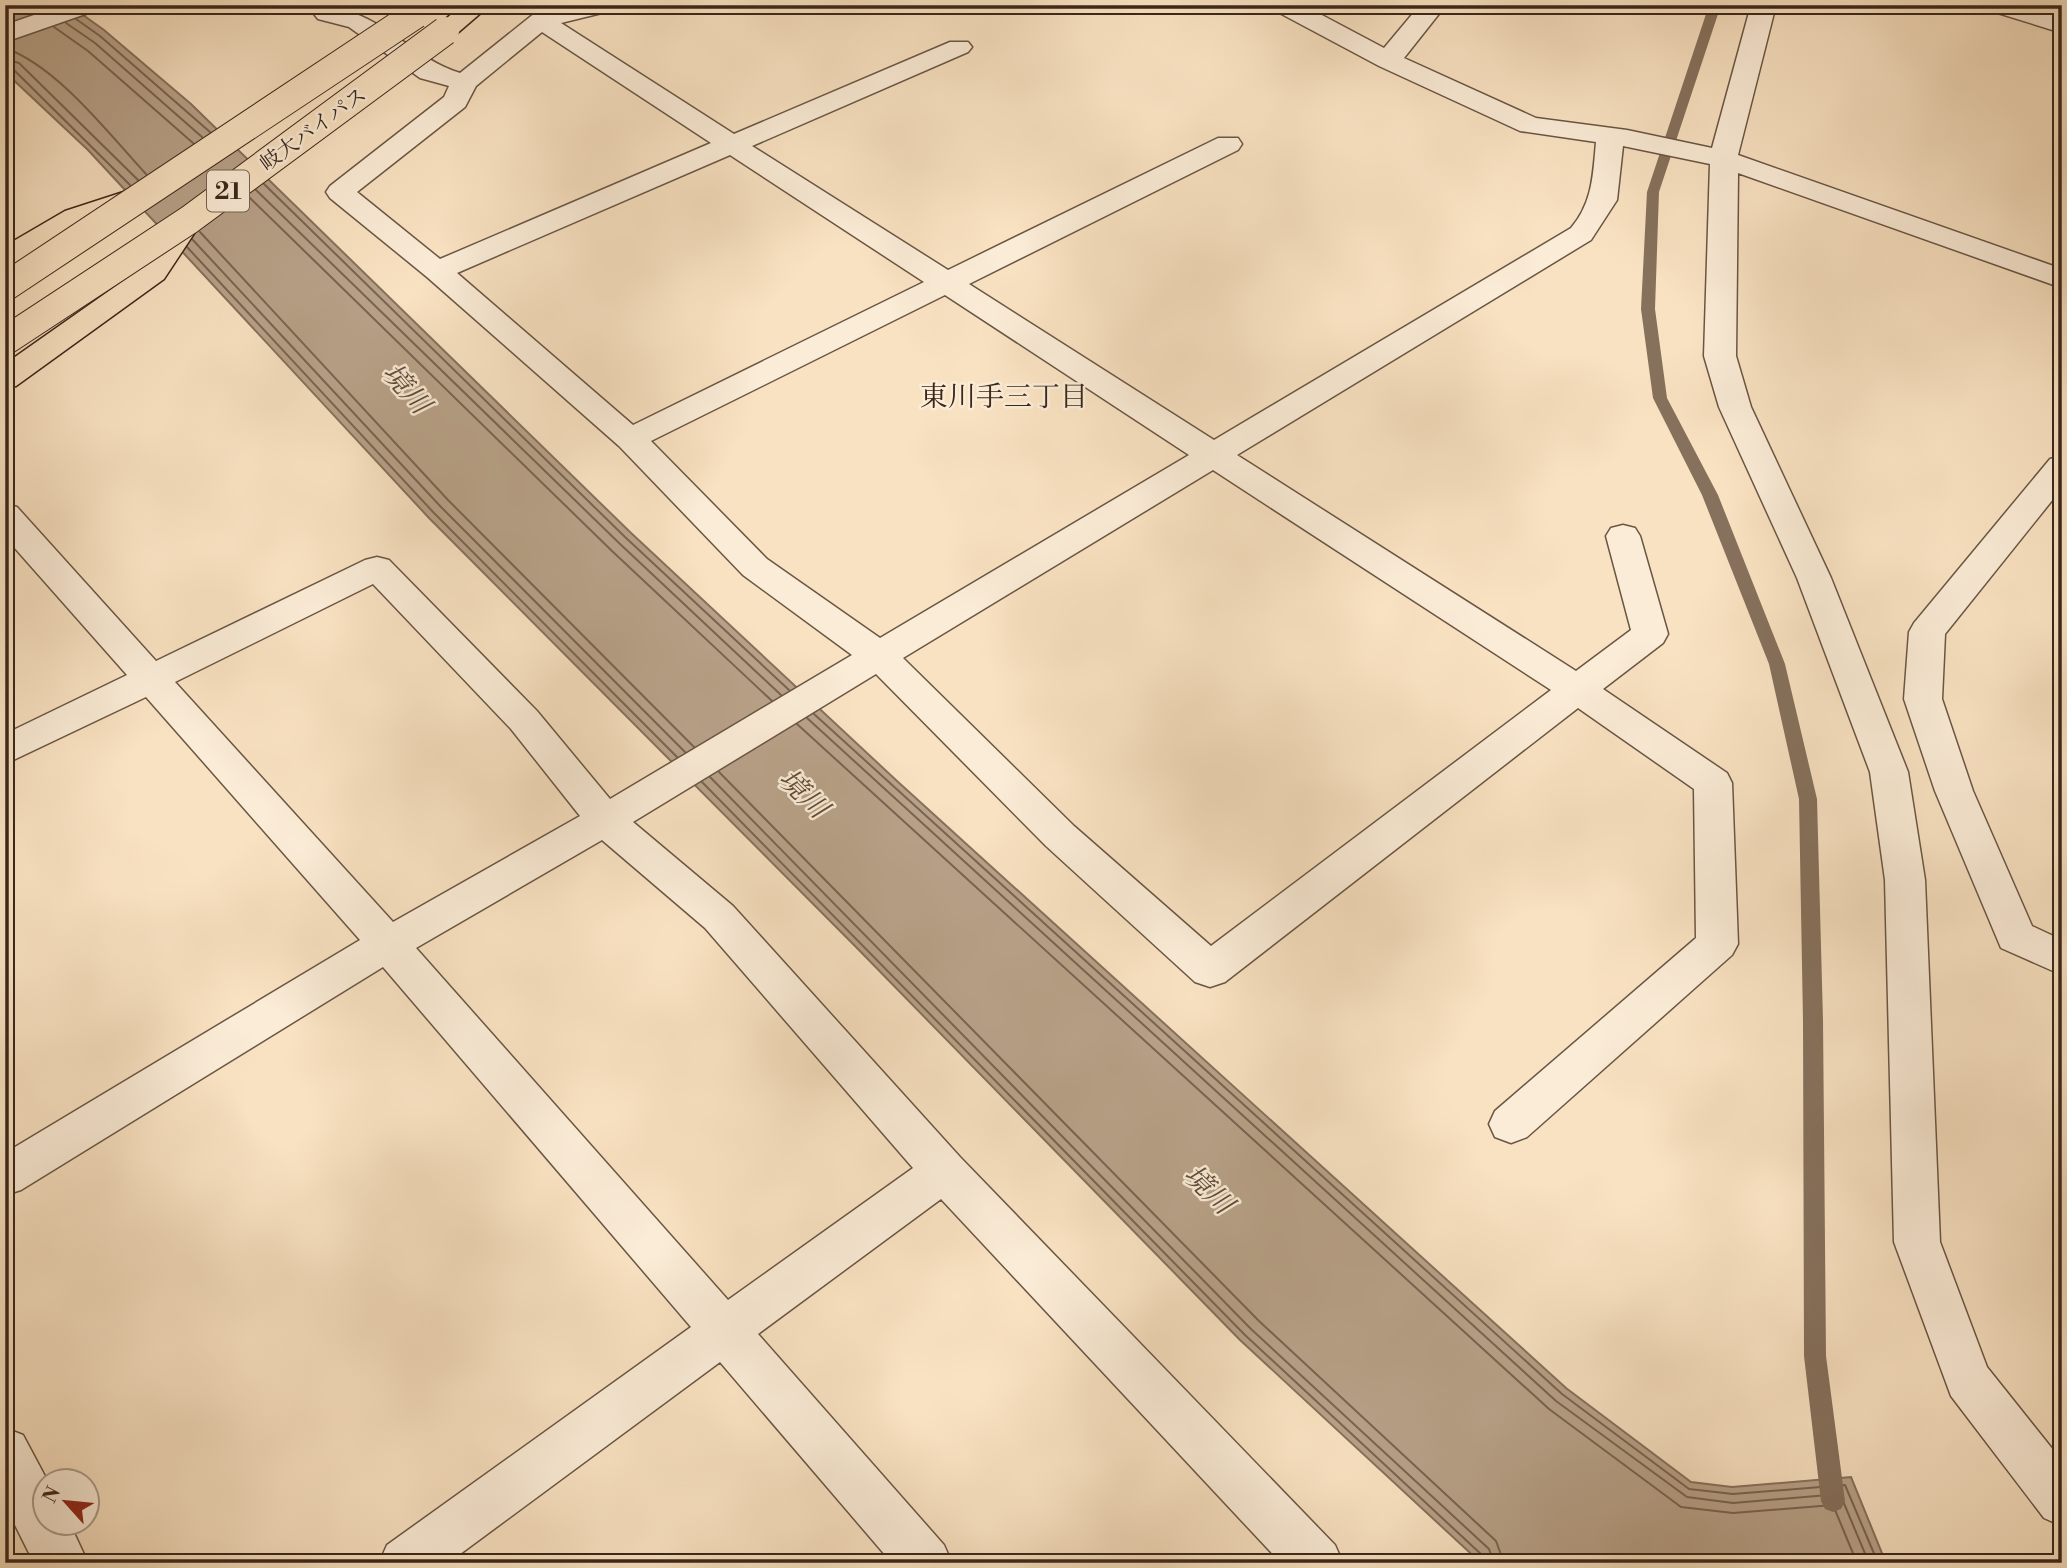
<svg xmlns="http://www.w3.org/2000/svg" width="2067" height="1568" viewBox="0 0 2067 1568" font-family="'Libre Bodoni','Noto Serif JP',serif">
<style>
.water{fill:#b8a289;stroke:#86715d;stroke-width:2}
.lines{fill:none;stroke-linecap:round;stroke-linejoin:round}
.shore{stroke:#796452;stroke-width:2}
.stream{fill:#86715d;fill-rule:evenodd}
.minor-casing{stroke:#6a5644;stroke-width:3}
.highway-casing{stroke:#3a271a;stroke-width:3}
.minor{fill:#fbecd7;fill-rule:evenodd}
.highway{fill:#f9e2c2;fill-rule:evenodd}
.highway-bridge-casing{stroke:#3a271a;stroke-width:30;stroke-linecap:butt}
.highway-bridge{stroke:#f9e2c2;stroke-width:28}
.labels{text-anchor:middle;stroke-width:5;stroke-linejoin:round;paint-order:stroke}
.far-street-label{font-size:21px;fill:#3a271a;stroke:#fbecd7}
.shield{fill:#fbecd7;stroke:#746253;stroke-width:2}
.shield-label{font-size:24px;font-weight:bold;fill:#3a271a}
.water-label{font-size:28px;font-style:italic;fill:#604c3b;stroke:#fbecd7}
.neighbourhood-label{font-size:28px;fill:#3a271a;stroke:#fbecd7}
</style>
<rect width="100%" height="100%" fill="#f9e2c2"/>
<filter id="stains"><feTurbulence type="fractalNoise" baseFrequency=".00286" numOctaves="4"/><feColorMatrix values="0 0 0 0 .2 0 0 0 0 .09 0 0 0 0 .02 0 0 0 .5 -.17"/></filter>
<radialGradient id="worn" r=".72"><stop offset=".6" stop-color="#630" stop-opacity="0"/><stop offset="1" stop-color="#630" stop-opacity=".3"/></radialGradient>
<polygon class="water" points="5,5 69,5 104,30 191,104 630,532 897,781 1566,1388 1691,1482 1732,1487 1851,1477 1886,1563 1481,1563 1240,1340 855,946 429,518 88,150 5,72"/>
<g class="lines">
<g class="shore">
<polyline points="76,19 100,36 210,132"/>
<polyline points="66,23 95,43 202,137"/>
<polyline points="54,27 88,51 193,143"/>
<path d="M5,48C57,66 109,134 146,174"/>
<polyline points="5,59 19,63 138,180"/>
<polyline points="5,67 13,69 130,185"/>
<polyline points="264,184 625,537 789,690"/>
<polyline points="256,190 619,543 781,695"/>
<polyline points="248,196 612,551 772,701"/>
<polyline points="200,232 448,500 694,747"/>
<polyline points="192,239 441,507 685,752"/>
<polyline points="187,247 434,513 677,757"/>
<polyline points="814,714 1562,1394 1689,1489 1733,1494 1845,1485 1878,1563"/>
<polyline points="807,718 1556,1401 1687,1497 1733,1503 1840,1494 1869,1563"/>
<polyline points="797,724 1549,1409 1681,1507 1733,1513 1833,1505 1857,1563"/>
<polyline points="719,772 1259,1321 1496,1541 1504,1563"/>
<polyline points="710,777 1251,1329 1489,1549 1494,1563"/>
<polyline points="702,782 1245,1335 1482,1555 1485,1563"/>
</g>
<polygon class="stream" points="1709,5 1721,5 1659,192 1655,309 1667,398 1718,495 1785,664 1817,799 1823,1020 1826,1356 1845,1501 1841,1509 1833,1512 1825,1509 1821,1501 1804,1356 1803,1020 1799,799 1769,664 1702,495 1653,398 1641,309 1647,192"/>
<g class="minor-casing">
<g id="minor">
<polygon points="63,5 100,5 97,10 5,42 5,25"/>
<path d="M322,5H350L346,11C389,22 417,60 460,73L545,5H617L614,10L561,23L734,134L950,42H968L972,47L968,52L752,146L948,270L1218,138H1238L1242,144L1238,150L969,284L1214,440L1571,228C1593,202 1593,174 1596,142L1520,131L1379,66L1274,10L1271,5H1303L1384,48L1420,5H1446L1404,58L1536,118L1627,130L1712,148L1751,5H1776L1738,155L2062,269V288L1738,173L1736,356L1751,407L1831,578L1908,772L1925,880L1940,1242L1987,1367L2062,1461V1526L2044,1518L1951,1396L1894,1242L1885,880L1870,772L1797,578L1719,407L1704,356L1710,164L1623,146L1617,200L1591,240L1237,455L1576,671L1631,630L1606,536L1611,528L1623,525L1635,528L1640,536L1668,634L1663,643L1603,689L1727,773L1732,783L1738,944L1732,955L1527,1137L1511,1143L1495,1137L1489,1124L1495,1111L1696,938L1694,789L1578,708L1225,982L1210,987L1195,982L1046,846L876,674L633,822L733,906L960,1157L1335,1545L1343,1563H1281L941,1199L758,1334L944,1545L952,1563H892L720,1362L448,1563H379L387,1545L691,1327L383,967L21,1190L5,1195V1153L360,940L146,697L5,764V734L127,675L5,537V504L17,507L156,661L365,560L377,557L389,560L537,711L610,799L852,655L743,575L619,446L427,277L330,198L326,192L330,186L444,97L449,86L420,78L349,27L318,19L314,14ZM542,32L711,143L440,259L357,192L465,107L476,86ZM730,155L924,282L633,425L457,273ZM945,295L1189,455L880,638L767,559L651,441ZM1213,470L1551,690L1211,946L1074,826L903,658ZM373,584L511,729L580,816L393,922L175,682ZM602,840L705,928L913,1168L728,1300L416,948Z"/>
<polygon points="1985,5 2024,5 2062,17 2062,33 1988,10"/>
<polygon points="2062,456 2062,488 1945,634 1942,699 1973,791 2032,926 2062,940 2062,975 2001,948 1935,791 1904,699 1909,632 1914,623 2050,459"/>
<polygon points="5,1428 23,1435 47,1480 46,1522 69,1522 88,1563 34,1563 5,1505"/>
</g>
</g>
<g class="highway-casing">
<g id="highway">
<polygon points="462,5 490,5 454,36 436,36 432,31"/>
<polygon points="145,185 155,187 159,193 155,199 85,223 15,264 5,267 5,246 65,211"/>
<polygon points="189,211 199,214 203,220 164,279 16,386 5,388 5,364 143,267 179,214"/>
</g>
</g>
<use href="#minor" class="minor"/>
<use href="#highway" class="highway"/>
<g class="highway-bridge-casing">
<g id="highway-bridge">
<polyline points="5,287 416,14"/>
<polyline points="5,341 189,220 445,31"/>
</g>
</g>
<use href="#highway-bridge" class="highway-bridge"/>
</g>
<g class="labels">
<g class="far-street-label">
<text transform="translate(313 129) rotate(-36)" y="7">岐大バイパス</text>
</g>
<rect class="shield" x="207" y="170.5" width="42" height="41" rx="5"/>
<g class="shield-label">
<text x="228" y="199">21</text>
</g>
<g class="water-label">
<text transform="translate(407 388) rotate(49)" y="10">境川</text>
<text transform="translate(804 793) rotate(44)" y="10">境川</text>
<text transform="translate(1209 1189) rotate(44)" y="10">境川</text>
</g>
<g class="neighbourhood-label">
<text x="1004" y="406">東川手三丁目</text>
</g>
</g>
<rect width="2067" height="1568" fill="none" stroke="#f9e2c2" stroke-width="28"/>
<rect x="7" y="7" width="2053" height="1554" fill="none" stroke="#3a271a" stroke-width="3.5"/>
<rect x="14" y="14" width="2039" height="1540" fill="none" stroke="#3a271a" stroke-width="2"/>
<g transform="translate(66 1502) rotate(297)"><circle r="33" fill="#fbecd7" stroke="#ae9d8b" stroke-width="2"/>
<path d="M0-5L12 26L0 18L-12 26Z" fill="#8f2418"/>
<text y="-10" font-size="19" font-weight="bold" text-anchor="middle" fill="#3a271a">N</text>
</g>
<rect width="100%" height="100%" filter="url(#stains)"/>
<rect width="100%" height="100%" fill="url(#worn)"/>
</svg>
